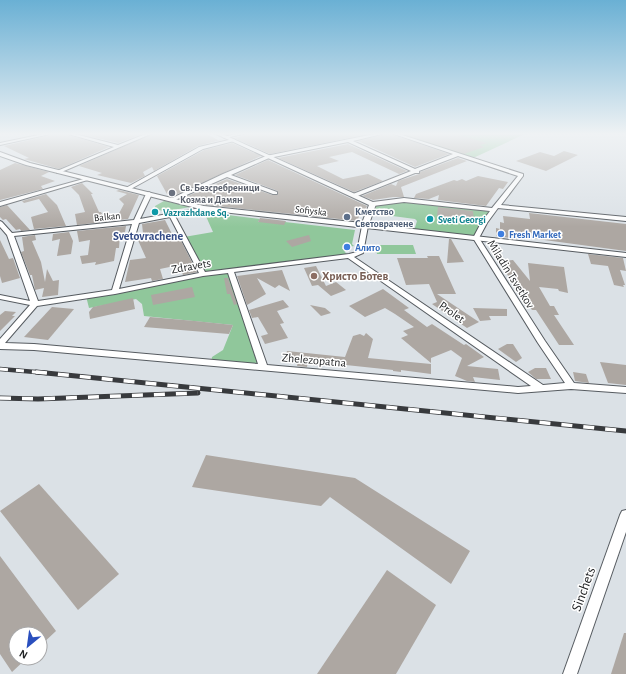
<svg xmlns="http://www.w3.org/2000/svg" width="626" height="674" viewBox="0 0 626 674" font-family="'Alegreya Sans',sans-serif">
<style>
.green{fill:#90c79b}
.building{fill:#ada7a2}
.lines{fill:none;stroke-linecap:round;stroke-linejoin:round}
.minor-casing{stroke:#565b60;stroke-width:2}
.tertiary-casing{stroke:#565b60;stroke-width:2}
.minor{fill:#fff;fill-rule:evenodd}
.tertiary{fill:#fff;fill-rule:evenodd}
.rail-far1-casing{stroke:#383a3d;stroke-width:4.5}
.rail-casing{stroke:#383a3d;stroke-width:5}
.rail-far1{stroke:#fff;stroke-width:3;stroke-dasharray:8;stroke-linecap:butt}
.rail{stroke:#fff;stroke-width:3.5;stroke-dasharray:11;stroke-linecap:butt}
.worship-dot{fill:#6b7280;stroke:#fff;stroke-width:1.5}
.culture-dot{fill:#0f9aa8;stroke:#fff;stroke-width:1.5}
.service-dot{fill:#5c6f8a;stroke:#fff;stroke-width:1.5}
.shop-dot{fill:#3f7fe0;stroke:#fff;stroke-width:1.5}
.education-dot{fill:#8d6e63;stroke:#fff;stroke-width:1.5}
.labels{text-anchor:middle;stroke-width:3;stroke-linejoin:round;paint-order:stroke}
.far-worship-label{font-size:10px;font-weight:bold;fill:#5b616d;stroke:#fff;text-anchor:start}
.far-street-label{font-size:10px;fill:#222426;stroke:#fff}
.far-service-label{font-size:10px;font-weight:bold;fill:#4e5e75;stroke:#fff;text-anchor:start}
.far-culture-label{font-size:10px;font-weight:bold;fill:#0d838f;stroke:#fff;text-anchor:start}
.far-shop-label{font-size:10px;font-weight:bold;fill:#366cbe;stroke:#fff;text-anchor:start}
.far-quarter-label{font-size:12px;font-weight:bold;fill:#334a84;stroke:#fff}
.street-label{font-size:12px;fill:#222426;stroke:#fff}
.education-label{font-size:12px;font-weight:bold;fill:#785e54;stroke:#fff;text-anchor:start}
.near-street-label{font-size:14px;fill:#222426;stroke:#fff}
</style>
<rect width="100%" height="100%" fill="#dbe1e6"/>
<g class="green">
<polygon points="393,133 527,133 471,159"/>
<polygon points="395,200 493,210 476,238 414,231 417,221 415,219 370,213 373,204"/>
<polygon points="164,201 166,201 190,207 168,211 156,210 155,206"/>
<polygon points="204,212 260,219 258,222 285,222 355,230 352,244 354,246 342,248 348,256 230,271 264,368 211,363 212,357 223,350 233,325 144,316 142,304 136,299 89,308 86,296 203,274 184,237 213,232"/>
<polygon points="375,245 413,245 416,254 377,254"/>
</g>
<g class="building">
<polygon points="56,133 64,133 65,134 109,147 59,169 24,159 29,158 4,146 55,134"/>
<polygon points="76,133 145,133 118,143"/>
<polygon points="154,133 205,133 218,140 224,139 198,146 154,171 152,167 143,172 145,176 131,183 97,175 102,173 79,166"/>
<polygon points="254,133 373,133 270,154 234,138"/>
<polygon points="387,133 390,133 391,134 449,154 415,167 358,141 386,134"/>
<polygon points="400,133 452,133 487,143 480,145 484,147 464,154"/>
<polygon points="232,143 261,156 173,196 167,194 157,176 204,150"/>
<polygon points="348,144 407,171 399,174 352,152 329,157 339,161 317,166 343,179 368,174 383,181 354,192 278,158"/>
<polygon points="564,151 578,155 546,171 516,161 540,152 554,156"/>
<polygon points="458,158 467,161 401,187 404,197 393,197 373,200 362,196 391,184 396,186 398,181 419,174 420,172"/>
<polygon points="268,160 367,206 363,215 359,215 358,221 207,205 181,199 227,179 272,195 278,195 278,191 235,175"/>
<polygon points="15,163 49,172 41,176 55,181 41,186 43,189 0,200 0,170"/>
<polygon points="478,176 508,182 503,189 499,188 486,206 438,200 439,195 429,199 414,198 416,194 454,180 457,181 462,179 466,181"/>
<polygon points="82,183 93,194 91,194 99,212 101,212 106,221 116,219 124,204 119,199 127,194 116,191 119,190 139,195 129,217 128,219 77,225 75,214 85,212 79,195 71,187"/>
<polygon points="46,194 57,205 66,226 34,229 31,217 48,212 39,199 24,203 22,201"/>
<polygon points="7,205 19,218 30,230 21,231 20,229 16,230 6,219 3,220 0,217 0,207"/>
<polygon points="438,207 473,211 474,220 437,216"/>
<polygon points="529,213 626,224 626,251 522,237 517,239 496,236 496,228 500,229 500,222 504,223 503,216 530,219"/>
<polygon points="260,218 286,221 284,225 258,222"/>
<polygon points="165,220 172,234 177,233 197,272 183,275 179,265 160,269 163,279 152,281 151,278 125,282 130,260 146,258 137,238 138,233 143,233 142,224"/>
<polygon points="126,226 125,232 120,234 119,248 116,248 114,261 95,265 96,262 82,264 80,256 88,255 90,240 79,242 77,231"/>
<polygon points="69,232 73,241 71,254 57,256 60,239 52,241 53,234"/>
<polygon points="35,235 36,240 32,241 41,262 45,282 47,269 53,281 59,280 58,295 42,297 44,288 35,290 32,275 30,275 21,252 24,251 22,237"/>
<polygon points="309,235 311,241 292,247 286,241"/>
<polygon points="449,239 451,239 464,262 447,263"/>
<polygon points="0,240 9,259 13,258 20,278 2,283 0,276"/>
<polygon points="588,254 623,258 626,271 620,270 625,285 623,285 624,287 614,285 608,266 591,264"/>
<polygon points="427,256 439,256 456,294 437,294 479,322 467,328 432,304 437,302 429,284 406,285 397,258 428,258"/>
<polygon points="513,260 530,281 528,263 564,267 568,293 559,291 558,289 539,287 550,306 554,306 559,315 554,315 574,345 559,345 536,310 532,310 526,302 529,302 518,283 514,283 503,269 510,269 504,261"/>
<polygon points="316,266 326,286 336,282 346,290 331,296 318,285 312,286 304,268"/>
<polygon points="282,270 290,291 279,285 275,288 257,278 266,294 247,305 237,276"/>
<polygon points="224,278 228,278 237,304 234,305 230,294 227,294"/>
<polygon points="192,287 195,297 153,305 151,295"/>
<polygon points="383,289 409,308 404,310 427,327 432,324 464,345 466,344 484,357 467,366 498,369 500,380 473,377 475,382 467,381 455,376 462,358 451,350 431,358 431,363 401,338 408,335 403,331 414,327 395,314 385,308 365,317 349,306"/>
<polygon points="133,298 135,309 90,319 89,312 93,307"/>
<polygon points="283,300 289,307 277,311 284,323 280,324 288,338 265,344 261,336 268,334 258,317 252,318 249,310"/>
<polygon points="310,305 325,308 331,313 321,316"/>
<polygon points="52,307 74,309 48,340 24,337"/>
<polygon points="473,308 507,309 507,316 489,316 491,320 480,321"/>
<polygon points="5,311 16,312 12,316 15,316 0,331 0,315"/>
<polygon points="150,317 195,321 233,325 229,334 144,327"/>
<polygon points="366,333 373,339 368,358 431,364 431,374 401,370 401,372 393,371 393,370 308,361 307,367 297,366 298,362 284,361 287,351 345,357 353,336 360,334 364,336"/>
<polygon points="507,344 513,344 522,358 516,362 498,349"/>
<polygon points="600,362 626,365 626,385 608,383"/>
<polygon points="535,368 546,368 551,379 536,379 528,372"/>
<polygon points="573,372 586,374 589,383 575,381"/>
<polygon points="206,455 355,478 470,551 451,584 330,497 321,506 192,487"/>
<polygon points="39,484 119,574 78,610 0,511"/>
<polygon points="0,556 56,631 40,646 40,634 16,634 16,658 27,658 12,672 0,654"/>
<polygon points="387,570 436,605 396,674 317,674"/>
<polygon points="624,633 626,633 626,674 611,674"/>
</g>
<g class="lines">
<g class="minor-casing">
<g id="minor">
<polygon points="48,133 55,133 0,145 0,143"/>
<polygon points="65,133 71,133 118,145 148,133 153,133 59,173 57,173 57,171 114,147"/>
<polygon points="241,133 248,133 225,138 223,137"/>
<path d="M379,133H386L353,141L415,169L453,154L391,133H396L523,174V176L501,205L626,217V221L498,208L487,223L479,238L545,341L574,383L626,387V393L571,389L518,393L34,350L0,349V339L30,305L0,299V295L30,301L7,235L0,227V221L2,222L12,233L134,220L146,194L149,192L152,194L140,219L206,207V209L175,216L205,272L349,254L357,252L362,226L367,225L368,226L363,253L354,257L543,385L565,383L538,343L473,238L481,223L490,211L404,202L373,206L370,204L373,202L404,198L492,208L518,176L458,156L419,171V173H415L355,197L352,195L353,194L411,171L348,142L269,158L231,175L277,192V194H273L227,177L173,201L168,200L223,174L266,156ZM170,217L199,273L119,289L139,223ZM132,224L112,290L38,301L14,236ZM348,258L531,386L518,387L267,365L234,272ZM228,273L258,364L34,344L5,343L37,306L115,294L203,276Z"/>
<polygon points="233,139 235,140 234,141 203,149 129,190 124,189 199,147"/>
<polygon points="87,178 91,179 0,206 0,202"/>
<polygon points="626,510 626,532 577,674 563,674 620,515 622,511"/>
</g>
</g>
<g class="tertiary-casing">
<polygon id="tertiary" points="214,133 220,133 375,203 376,204 369,224 626,253 626,257 204,210 26,165 0,156 0,152 30,163 204,206 362,223 369,205"/>
</g>
<use href="#minor" class="minor"/>
<use href="#tertiary" class="tertiary"/>
<g class="rail-far1-casing">
<polyline id="rail-far1" points="0,369 47,373"/>
</g>
<g class="rail-casing">
<g id="rail">
<polyline points="36,372 626,431"/>
<polyline points="0,398 38,399 198,393"/>
</g>
</g>
<use href="#rail-far1" class="rail-far1"/>
<use href="#rail" class="rail"/>
</g>
<linearGradient id="sky" x2="0" y2="1"><stop stop-color="#6ab0d4"/><stop offset="0.59" stop-color="#eff2f4"/><stop offset="1" stop-color="#eff2f4" stop-opacity="0"/></linearGradient>
<rect width="626" height="227" fill="url(#sky)"/>
<circle class="worship-dot" cx="172" cy="193" r="4"/>
<g class="culture-dot">
<circle cx="155" cy="212" r="4"/>
<circle cx="430" cy="219" r="4"/>
</g>
<circle class="service-dot" cx="347" cy="217" r="4"/>
<g class="shop-dot">
<circle cx="501" cy="234" r="4"/>
<circle cx="347" cy="247" r="4"/>
</g>
<circle class="education-dot" cx="314" cy="276" r="4"/>
<g class="labels">
<g class="far-worship-label">
<text x="180" y="191">Св. Безсребреници<tspan x="180" dy="12">Козма и Дамян</tspan></text>
</g>
<g class="far-street-label">
<text transform="translate(311 210) rotate(6)" y="4">Sofiyska</text>
<text transform="translate(107 216) rotate(-6)" y="4">Balkan</text>
</g>
<g class="far-service-label">
<text x="355" y="215">Кметство<tspan x="355" dy="12">Световрачене</tspan></text>
</g>
<g class="far-culture-label">
<text x="163" y="216">Vazrazhdane Sq.</text>
<text x="438" y="223">Sveti Georgi</text>
</g>
<g class="far-shop-label">
<text x="509" y="238">Fresh Market</text>
<text x="355" y="251">Алито</text>
</g>
<g class="far-quarter-label">
<text x="148" y="240">Svetovrachene</text>
</g>
<g class="street-label">
<text transform="translate(191 266) rotate(-10)" y="4">Zdravets</text>
<text transform="translate(511 274) rotate(58)" y="4">Miladin Tsvetkov</text>
<text transform="translate(452 312) rotate(35)" y="4">Prolet</text>
<text transform="translate(314 360) rotate(5)" y="4">Zhelezopatna</text>
</g>
<g class="education-label">
<text x="322" y="280">Христо Ботев</text>
</g>
<g class="near-street-label">
<text transform="translate(583 589) rotate(-70)" y="5">Sinchets</text>
</g>
</g>
<g transform="translate(28 646) rotate(209)"><circle r="19" fill="#ffffff" stroke="#a7a7a8"/>
<path d="M0-3L7 15L0 10L-7 15Z" fill="#2a4fbe"/>
<text y="-6" font-size="11" font-weight="bold" text-anchor="middle" fill="#222426">N</text>
</g>
</svg>
